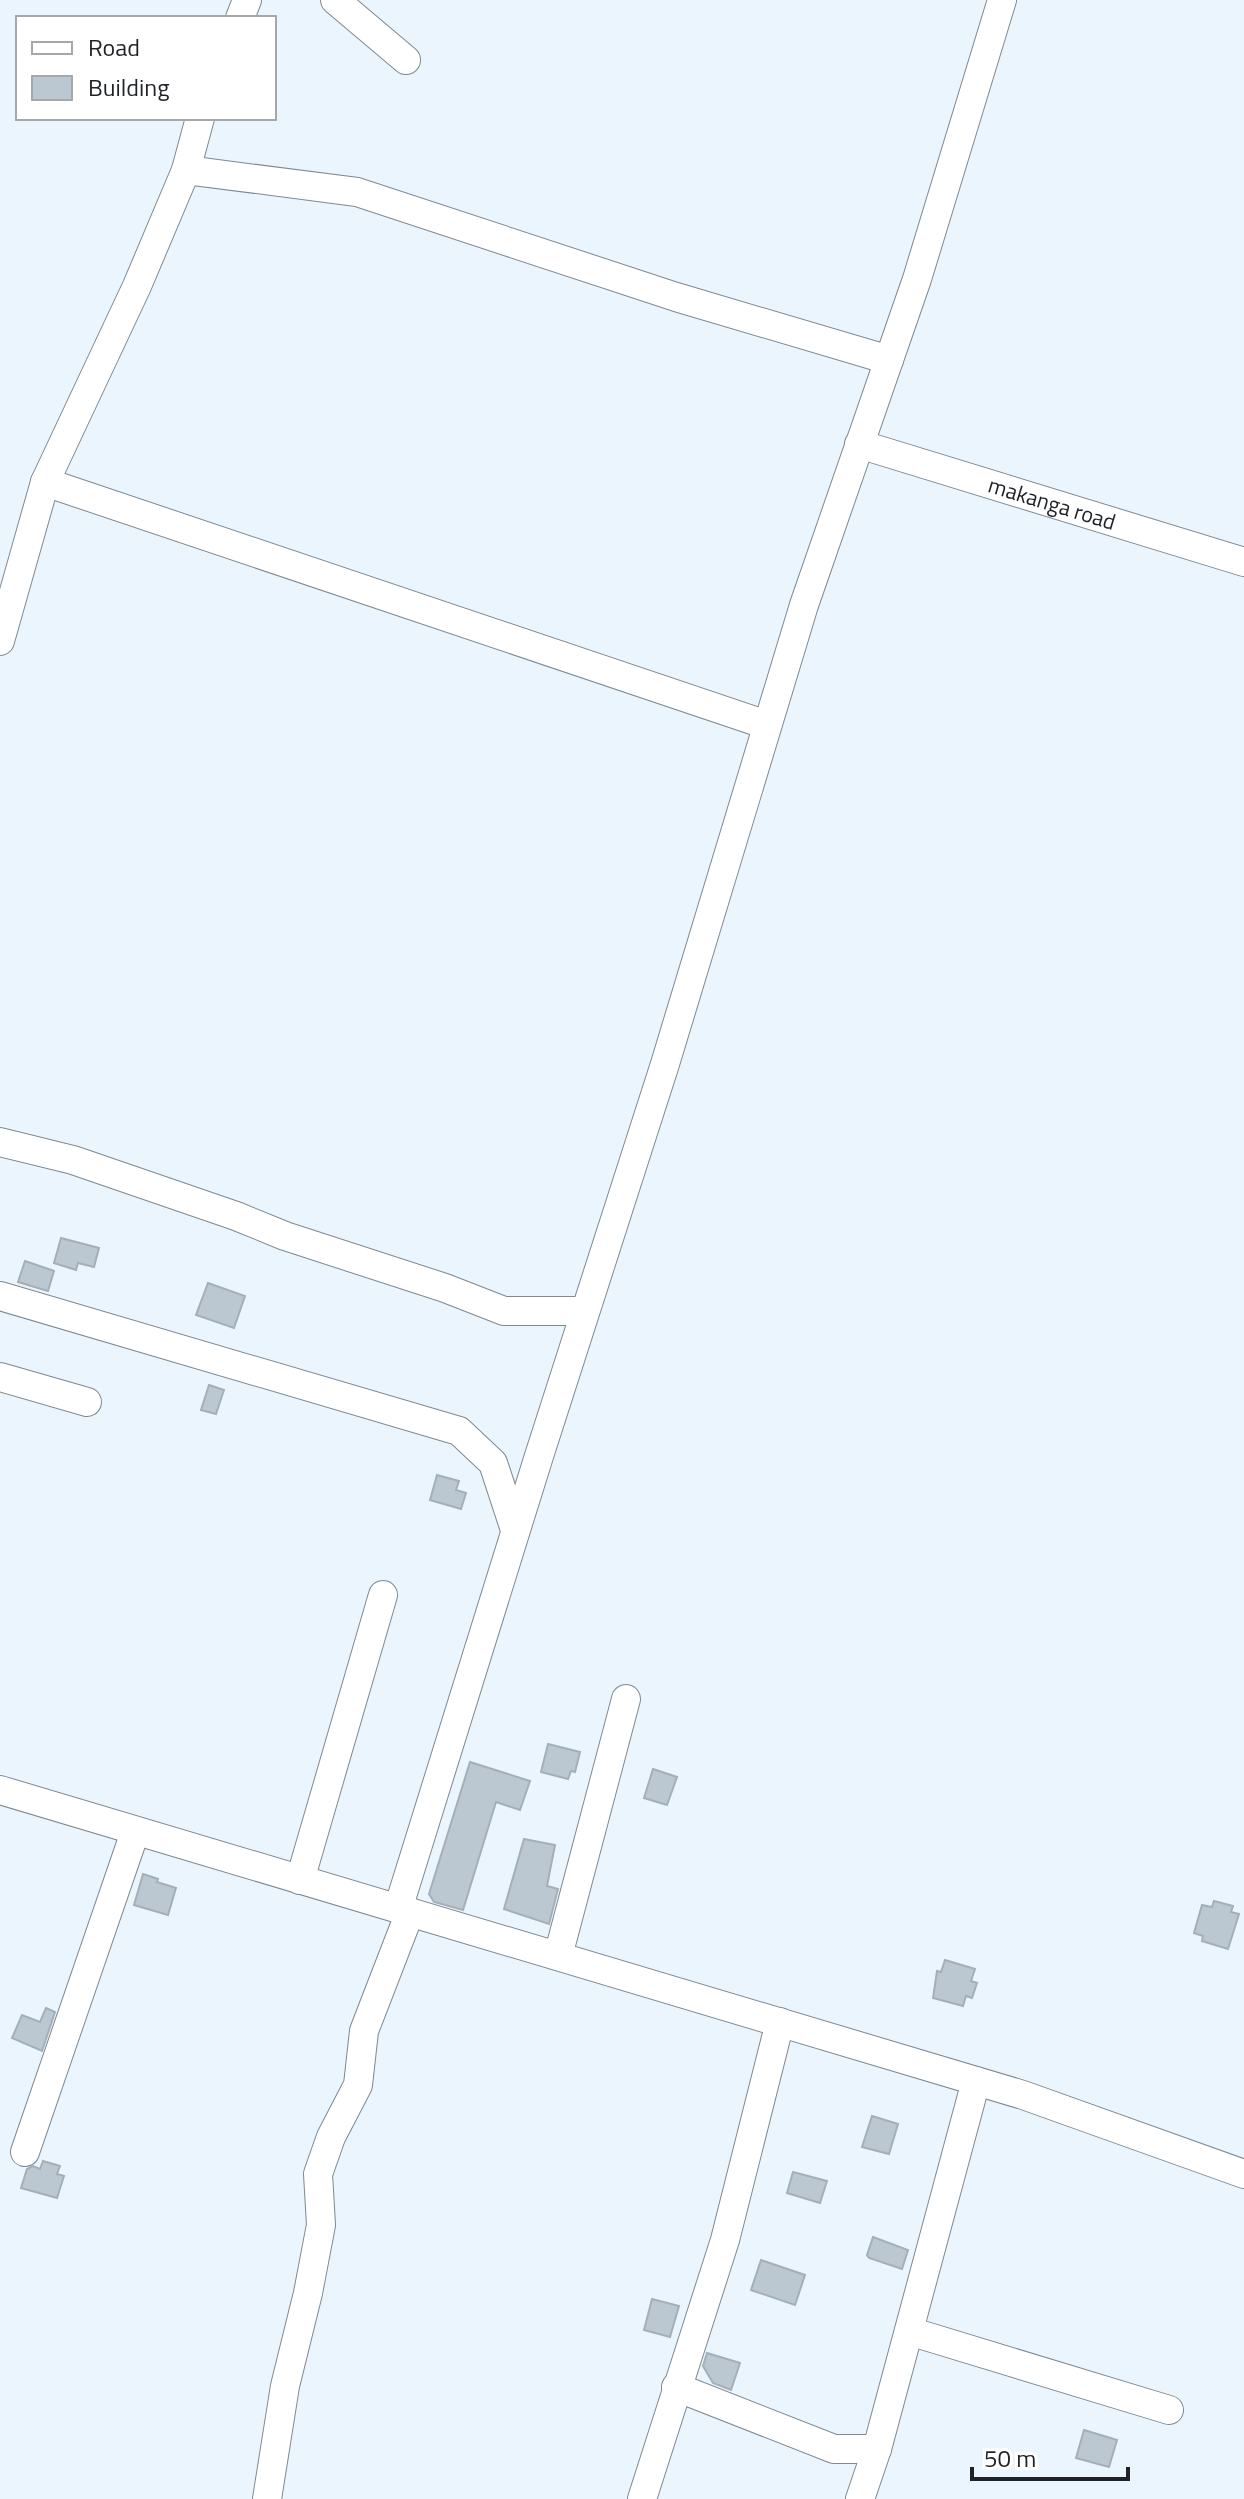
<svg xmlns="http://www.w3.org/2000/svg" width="1244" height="2499" viewBox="0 0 1244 2499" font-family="'Titillium Web',sans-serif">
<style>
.building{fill:#bcc8d1;stroke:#a4afb8;stroke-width:2}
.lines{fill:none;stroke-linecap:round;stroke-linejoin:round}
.minor-casing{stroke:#7e8992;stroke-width:30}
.minor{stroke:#fff;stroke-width:28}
.labels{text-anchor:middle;stroke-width:6;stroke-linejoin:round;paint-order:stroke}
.street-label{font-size:22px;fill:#1f2327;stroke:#fff}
</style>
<rect width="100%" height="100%" fill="#ebf5fd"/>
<g class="building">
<polygon points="61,1238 99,1248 94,1267 78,1263 76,1270 54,1263"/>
<polygon points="25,1261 54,1271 48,1291 18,1282"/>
<polygon points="208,1283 245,1296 234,1328 196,1315"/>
<polygon points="209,1385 224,1390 216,1414 201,1410"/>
<polygon points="437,1475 459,1481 456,1490 466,1493 461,1509 430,1500"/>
<polygon points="548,1744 580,1752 575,1772 571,1771 568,1779 541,1772"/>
<polygon points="470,1762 530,1781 520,1810 496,1802 463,1910 434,1902 429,1894"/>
<polygon points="653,1769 677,1777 667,1805 644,1798"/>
<polygon points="524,1839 555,1845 547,1886 558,1889 549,1924 504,1909"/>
<polygon points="143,1874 158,1879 157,1882 176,1888 168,1915 134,1905"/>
<polygon points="1214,1901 1233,1906 1231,1912 1239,1914 1228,1949 1202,1941 1203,1936 1194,1933 1202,1905 1212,1907"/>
<polygon points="945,1960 975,1969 971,1981 977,1983 972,1998 966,1996 963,2006 933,1998 937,1971 941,1972"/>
<polygon points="46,2008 55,2012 42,2051 12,2038 22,2015 40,2022"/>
<polygon points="872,2116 898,2124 889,2154 862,2147"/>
<polygon points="43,2161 60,2166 57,2174 64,2176 57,2198 21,2188 27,2169 33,2166 40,2169"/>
<polygon points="793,2172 827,2181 820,2203 787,2193"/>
<polygon points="873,2237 908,2250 902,2269 869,2258 867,2255"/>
<polygon points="761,2260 805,2275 795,2305 751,2290"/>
<polygon points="652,2299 679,2306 670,2337 644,2330"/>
<polygon points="707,2353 740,2363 731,2390 713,2383 703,2366"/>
<polygon points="1084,2430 1117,2440 1109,2467 1076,2458"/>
</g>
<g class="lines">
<g class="minor-casing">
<g id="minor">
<polyline points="335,0 406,60"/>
<polyline points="240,18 247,0"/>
<polyline points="186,170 357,192 676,297 889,360"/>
<path id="s1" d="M859,444L1244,562"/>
<polyline points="45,482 767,725"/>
<polyline points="0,641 45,482 137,286 186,170 200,118"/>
<polyline points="0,1142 73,1160 236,1216 285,1236 445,1288 504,1311 585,1311"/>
<polyline points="0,1296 459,1431 493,1463 515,1530"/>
<polyline points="0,1377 87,1402"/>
<polyline points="0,1790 1023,2095 1244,2174"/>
<polyline points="300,1880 383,1595"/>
<polyline points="398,1909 539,1456 665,1064 804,605 917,279 1002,0"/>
<polyline points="558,1956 626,1699"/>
<polyline points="25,2152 135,1832"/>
<polyline points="909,2331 1169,2410"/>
<polyline points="676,2387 834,2449 877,2449"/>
<polyline points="267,2499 285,2386 308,2293 321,2225 318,2174 331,2137 358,2085 364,2031 410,1912"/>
<polyline points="642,2499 725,2240 780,2022"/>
<polyline points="860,2499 877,2449 976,2081"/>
</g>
</g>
<use href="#minor" class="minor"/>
</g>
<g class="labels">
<g class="street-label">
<text dy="8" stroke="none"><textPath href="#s1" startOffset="202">makanga road</textPath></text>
</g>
</g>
<rect x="16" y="16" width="260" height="104" fill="#ffffff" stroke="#a5a7a9" stroke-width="2"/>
<rect x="32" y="42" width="40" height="12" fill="#ffffff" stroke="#a5a7a9" stroke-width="2"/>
<text x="88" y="56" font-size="24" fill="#1f2327">Road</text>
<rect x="32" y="76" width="40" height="24" fill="#bcc8d1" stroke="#a5a7a9" stroke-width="2"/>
<text x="88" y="96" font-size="24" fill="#1f2327">Building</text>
<path d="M972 2467v12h156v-12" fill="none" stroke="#1f2327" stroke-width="4"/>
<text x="984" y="2467" font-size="24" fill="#1f2327" stroke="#ffffff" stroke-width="6" paint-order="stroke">50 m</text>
</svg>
